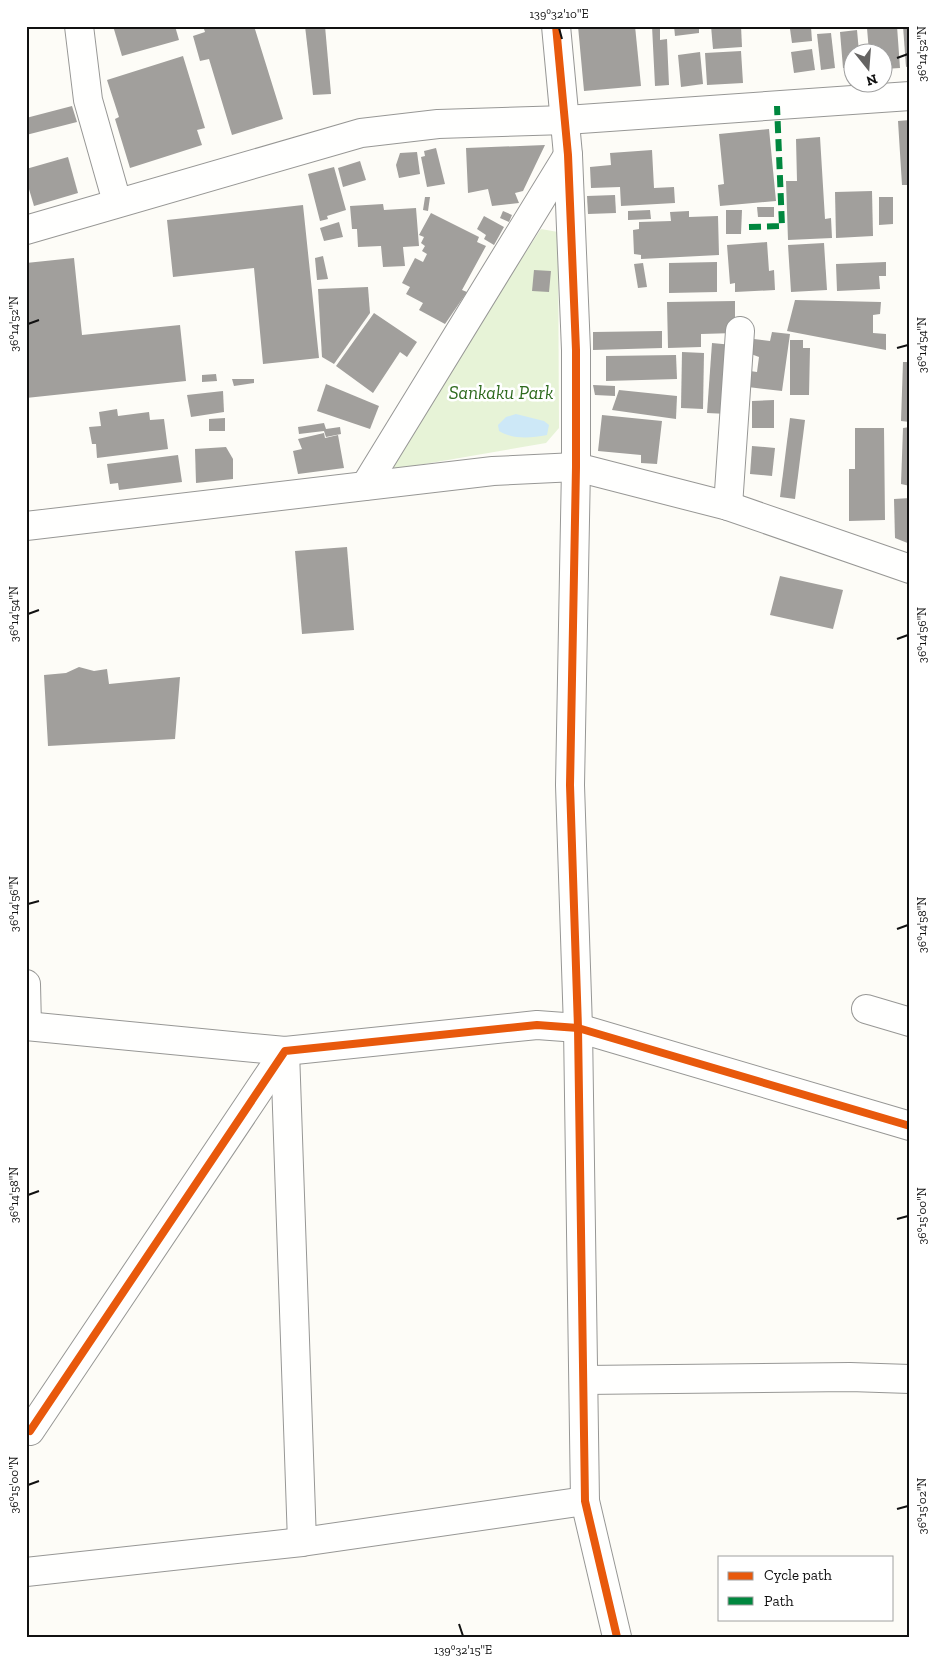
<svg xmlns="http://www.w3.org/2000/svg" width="936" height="1663" viewBox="0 0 936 1663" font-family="'Zilla Slab',serif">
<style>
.green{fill:#e7f3d7}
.water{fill:#cde8f7}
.building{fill:#a19f9c}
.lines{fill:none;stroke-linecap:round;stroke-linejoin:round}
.minor-casing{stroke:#979795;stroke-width:30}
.minor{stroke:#fffffe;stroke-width:28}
.quiet{stroke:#00873e;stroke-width:6;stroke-dasharray:12 6;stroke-linecap:butt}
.cycleway-casing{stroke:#fff;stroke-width:11}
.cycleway{stroke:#e8590c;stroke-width:8}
.ticks{fill:none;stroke:#111;stroke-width:2}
.labels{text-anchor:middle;stroke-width:5;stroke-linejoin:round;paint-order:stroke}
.park-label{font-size:19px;font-style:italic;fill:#2f6b1f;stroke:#fff}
.neatline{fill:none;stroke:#111;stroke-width:2}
.ticks-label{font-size:12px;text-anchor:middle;fill:#111}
</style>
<rect width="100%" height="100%" fill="#fdfcf7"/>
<polygon class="green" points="541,229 558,232 559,428 546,443 390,470 389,458"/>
<path class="water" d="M516,414L544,421L549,425L547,435C531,438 514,440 499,431L498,425L506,417Z"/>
<g class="building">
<polygon points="113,26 175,26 179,40 122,56"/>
<polygon points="203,26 254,26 283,119 232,135 209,59 200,61 193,36 205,32"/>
<polygon points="305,26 325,26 331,94 313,95"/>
<polygon points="578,26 635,26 641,86 584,91"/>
<polygon points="652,26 660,26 660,40 667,39 669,85 655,86"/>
<polygon points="674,26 699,26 699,33 675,36"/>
<polygon points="711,26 741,26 742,47 713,49"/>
<polygon points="897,26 900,68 884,69 884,52 869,52 867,28"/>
<polygon points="903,26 910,26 910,66 906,67"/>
<polygon points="811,27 812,41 792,43 790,29"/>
<polygon points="857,30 859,52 854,52 854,67 843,68 840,32"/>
<polygon points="831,33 835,68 821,70 817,34"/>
<polygon points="812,49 815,70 794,73 791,52"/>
<polygon points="741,51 743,83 707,85 705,53"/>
<polygon points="700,52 703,84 681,87 678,55"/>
<polygon points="183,56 205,128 197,130 202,145 130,168 115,119 119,117 107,80"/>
<polygon points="72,106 77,122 26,135 26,118"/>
<polygon points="910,120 910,185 902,185 898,121"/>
<polygon points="769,129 776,201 720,206 718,185 724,184 719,134"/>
<polygon points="820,137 825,219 831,218 832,238 788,240 786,181 797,181 796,139"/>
<polygon points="545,145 523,191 515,193 519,203 492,206 488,189 468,193 466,148"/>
<polygon points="436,148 445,184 427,187 421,157 425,156 424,151"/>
<polygon points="652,150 654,188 674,187 675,203 621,206 620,187 591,188 590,167 611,165 610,153"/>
<polygon points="417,152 420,174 399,178 396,165 400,153"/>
<polygon points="68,157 78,193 34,206 26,179 26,169"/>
<polygon points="360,161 366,180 343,187 338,168"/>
<polygon points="334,167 346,210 327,216 328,219 320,221 308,174"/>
<polygon points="872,191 873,236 836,238 835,192"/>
<rect x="907" y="194" width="3" height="44"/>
<polygon points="615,195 616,213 588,214 587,196"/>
<polygon points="425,197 430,197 428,211 423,210"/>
<polygon points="879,197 893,197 893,224 879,225"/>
<polygon points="383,204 384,210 416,208 419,246 403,247 405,266 383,267 381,246 358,247 357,229 352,229 350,206"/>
<polygon points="303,205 319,358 263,364 254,268 173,277 167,220"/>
<polygon points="757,207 774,207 774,217 758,217"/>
<polygon points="650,210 651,219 628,220 628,211"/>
<polygon points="726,210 742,210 741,234 726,234"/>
<polygon points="503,211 512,215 509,222 500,218"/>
<polygon points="689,211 689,217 718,216 719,255 641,259 641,255 634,254 633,230 639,229 639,222 671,221 670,212"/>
<polygon points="431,213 479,237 477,242 486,246 462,290 467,292 445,324 419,310 423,303 406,294 410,287 402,283 415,258 423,262 427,254 422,251 425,246 421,243 424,237 419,235"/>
<polygon points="484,216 504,227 494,245 484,239 486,235 477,229"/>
<polygon points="339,222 343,237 324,241 320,228"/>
<polygon points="767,242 769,271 774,270 775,290 735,292 735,283 730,284 727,245"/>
<polygon points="824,243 827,290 791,292 788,245"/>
<polygon points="323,256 328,279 317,280 315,258"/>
<polygon points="74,258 82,335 180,325 186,381 26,398 26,263"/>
<polygon points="717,262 717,292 669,293 669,263"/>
<polygon points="886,262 886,276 879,276 880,289 837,291 836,264"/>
<polygon points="643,263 647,287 638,288 634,264"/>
<polygon points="534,270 551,271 549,292 532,291"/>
<polygon points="368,287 370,313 334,364 322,357 318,289"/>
<polygon points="795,300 881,302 880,314 873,315 873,333 886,334 886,350 787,331"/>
<polygon points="735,301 735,333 701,334 701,347 668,348 667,302"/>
<polygon points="374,313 417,342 407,357 400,352 373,393 336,366"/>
<polygon points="662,331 662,348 593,350 593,332"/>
<polygon points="772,332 790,334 782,391 748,387 750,371 757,372 759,357 751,354 754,339 770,341"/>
<polygon points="790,340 803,340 803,348 810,348 809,395 790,395"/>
<polygon points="712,343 733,345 728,414 707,413"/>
<polygon points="682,352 704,353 703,409 681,408"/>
<polygon points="676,355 677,379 606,381 606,356"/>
<polygon points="903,362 910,362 910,422 901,421"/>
<polygon points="216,374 217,381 202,382 202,375"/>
<polygon points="232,379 254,379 254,383 234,386"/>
<polygon points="326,384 379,406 370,429 317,411"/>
<polygon points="593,385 615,386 615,396 595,395"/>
<polygon points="619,390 677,396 676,419 612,410"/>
<polygon points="223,391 224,412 191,417 187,395"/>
<polygon points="774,400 774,428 752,428 752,401"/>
<polygon points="117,409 118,416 149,412 150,420 164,419 168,449 97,458 96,444 92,444 89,427 101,426 99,412"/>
<polygon points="602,415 662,421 657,464 641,463 641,455 598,451"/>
<polygon points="225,418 225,431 209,431 209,419"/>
<polygon points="790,418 805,420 795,499 780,497"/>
<polygon points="324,423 326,429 340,427 341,434 326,437 324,431 299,434 298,427"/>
<polygon points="910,427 910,486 901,484 903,428"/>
<polygon points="855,428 884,428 885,520 849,521 849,469 855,469"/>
<polygon points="324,433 325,438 338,435 344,468 298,474 293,451 302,449 298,439"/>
<polygon points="752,446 775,448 772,476 750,474"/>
<polygon points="226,447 233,459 233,479 196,483 195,449"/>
<polygon points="178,455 182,482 119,490 118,483 110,484 107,464"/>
<polygon points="910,498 910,544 895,538 894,499"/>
<polygon points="347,547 354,630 302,634 295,551"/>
<polygon points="780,576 843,590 833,629 770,615"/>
<polygon points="79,667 94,671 107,669 109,684 180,677 175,739 48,746 44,675 66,673"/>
</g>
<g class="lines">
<g class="minor-casing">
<g id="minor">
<polyline points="79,26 88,100 117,202"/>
<polyline points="556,26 568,155 576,350 576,467 570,785 578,1028 585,1501 617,1637"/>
<polyline points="26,230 361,133 438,124 566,120 910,96"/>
<polyline points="365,486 568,155"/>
<polyline points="728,506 740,331"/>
<polyline points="26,526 493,471 576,467 728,506 910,569"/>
<polyline points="26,984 27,1026"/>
<polyline points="866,1009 910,1022"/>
<polyline points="26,1026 285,1051 302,1542"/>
<polyline points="584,1380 850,1377 910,1379"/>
<polyline points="30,1431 285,1051 537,1025 578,1028 910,1126"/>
<polyline points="26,1572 302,1542 585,1501"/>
</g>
</g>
<use href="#minor" class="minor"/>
<polyline class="quiet" points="749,227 782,226 777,106"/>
<g class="cycleway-casing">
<g id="cycleway">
<polyline points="556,26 568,155 576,350 576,467 570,785 578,1028 585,1501 617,1637"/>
<polyline points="30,1431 285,1051 537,1025 578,1028 910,1126"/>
</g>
</g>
<use href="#cycleway" class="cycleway"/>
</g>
<path class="ticks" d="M559,28L562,39M897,58L908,54M28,324L39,320M897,348L908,345M28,614L39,610M897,639L908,635M28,904L39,901M897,929L908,925M28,1195L39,1191M897,1219L908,1216M28,1485L39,1481M897,1509L908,1506M459,1624L463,1636"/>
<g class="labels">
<g class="park-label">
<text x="501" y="399">Sankaku Park</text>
</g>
</g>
<rect width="936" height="1663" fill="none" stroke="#ffffff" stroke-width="55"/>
<rect x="718" y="1556" width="175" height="65" fill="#ffffff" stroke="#a0a0a0"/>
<rect x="728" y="1572" width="25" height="8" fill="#e8590c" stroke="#a0a0a0"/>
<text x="764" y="1580" font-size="15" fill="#111111">Cycle path</text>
<rect x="728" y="1597" width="25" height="8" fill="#00873e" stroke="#a0a0a0"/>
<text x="764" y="1606" font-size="15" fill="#111111">Path</text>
<g transform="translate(868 68) rotate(163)"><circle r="24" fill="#ffffff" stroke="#a0a0a0"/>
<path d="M0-4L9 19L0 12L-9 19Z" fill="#646362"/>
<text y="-8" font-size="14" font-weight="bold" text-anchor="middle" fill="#111111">N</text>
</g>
<rect x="28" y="28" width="880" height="1608" class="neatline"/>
<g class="ticks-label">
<text x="559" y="18">139°32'10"E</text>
<text transform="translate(922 54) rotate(-90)" y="4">36°14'52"N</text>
<text transform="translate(14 324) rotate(-90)" y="4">36°14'52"N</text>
<text transform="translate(922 345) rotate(-90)" y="4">36°14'54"N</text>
<text transform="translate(14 614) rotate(-90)" y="4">36°14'54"N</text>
<text transform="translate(922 635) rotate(-90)" y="4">36°14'56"N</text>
<text transform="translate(14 904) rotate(-90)" y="4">36°14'56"N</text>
<text transform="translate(922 925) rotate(-90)" y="4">36°14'58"N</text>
<text transform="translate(14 1195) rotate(-90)" y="4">36°14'58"N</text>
<text transform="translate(922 1216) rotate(-90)" y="4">36°15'00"N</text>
<text transform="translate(14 1485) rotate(-90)" y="4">36°15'00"N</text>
<text transform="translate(922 1506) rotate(-90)" y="4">36°15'02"N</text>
<text x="463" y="1654">139°32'15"E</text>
</g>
</svg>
